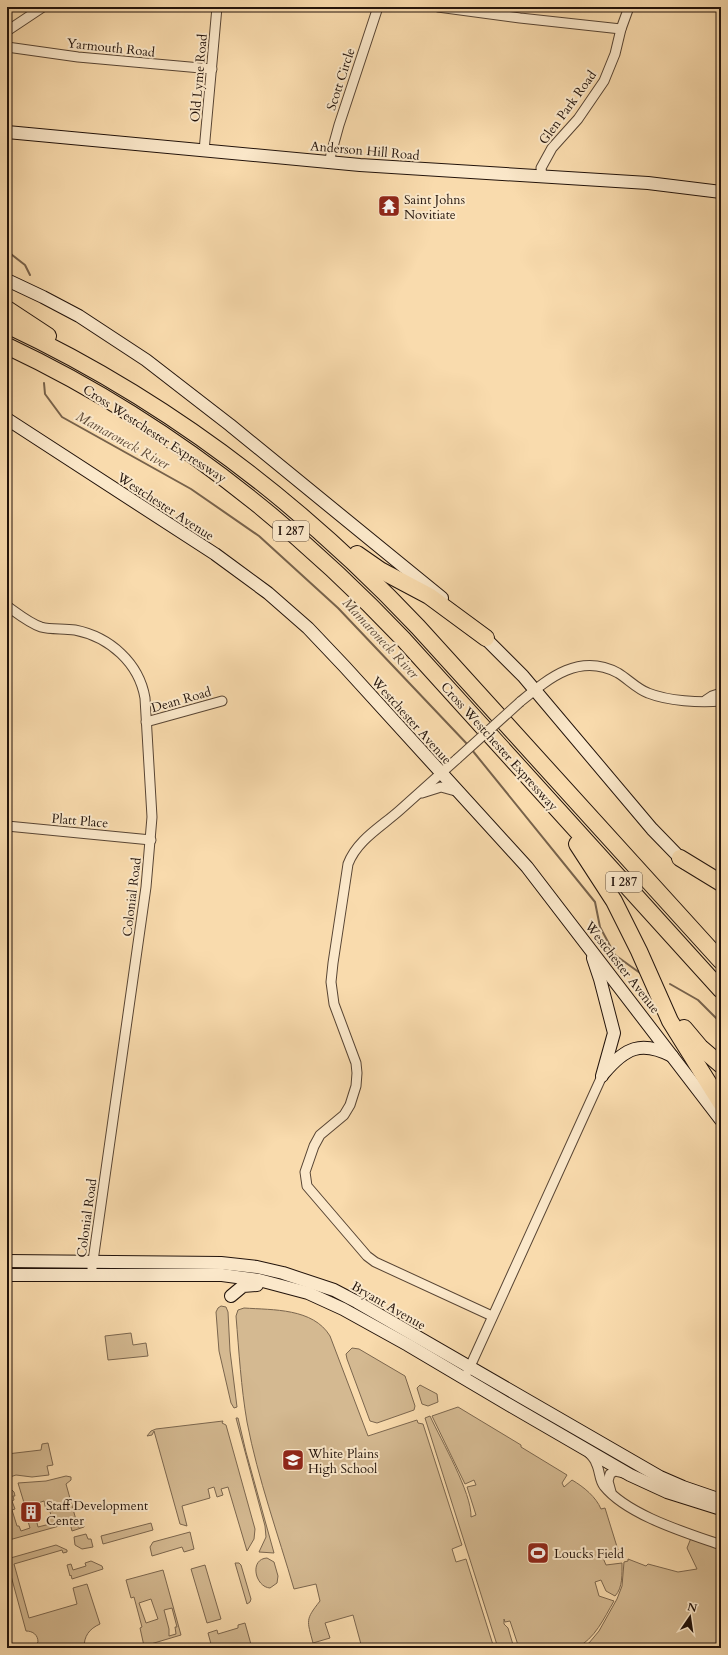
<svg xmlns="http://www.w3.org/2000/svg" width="728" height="1655" viewBox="0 0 728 1655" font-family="Cardo,serif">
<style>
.green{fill:#d4b991;stroke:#7b664e;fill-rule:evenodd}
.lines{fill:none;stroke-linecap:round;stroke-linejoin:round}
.stream{stroke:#77624b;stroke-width:2}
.minor-casing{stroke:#584534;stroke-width:11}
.secondary-casing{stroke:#22130b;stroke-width:14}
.motorway-casing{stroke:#22130b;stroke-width:18}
.minor{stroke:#fbe8ca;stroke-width:9}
.secondary{stroke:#fbe8ca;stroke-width:12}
.motorway{stroke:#f9dbad;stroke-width:16}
.minor-bridge-casing{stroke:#584534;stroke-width:11;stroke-linecap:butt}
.minor-bridge{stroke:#fbe8ca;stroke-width:9}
.labels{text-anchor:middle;stroke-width:4;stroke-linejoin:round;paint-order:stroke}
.shield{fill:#fbe8ca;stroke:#635344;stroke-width:1}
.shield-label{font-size:12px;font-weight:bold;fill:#22130b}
.street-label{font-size:13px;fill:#22130b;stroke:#fbe8ca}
.poi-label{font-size:13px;fill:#22130b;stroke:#fbe8ca;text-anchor:start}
.water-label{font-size:14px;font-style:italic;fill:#624e3b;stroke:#fbe8ca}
</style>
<rect width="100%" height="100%" fill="#f9dbad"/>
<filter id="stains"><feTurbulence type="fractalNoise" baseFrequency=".005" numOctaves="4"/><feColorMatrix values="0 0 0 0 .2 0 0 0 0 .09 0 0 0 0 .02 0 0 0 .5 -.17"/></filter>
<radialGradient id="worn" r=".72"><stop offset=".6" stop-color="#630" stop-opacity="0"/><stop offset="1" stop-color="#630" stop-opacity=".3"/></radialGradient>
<g class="green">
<polygon points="221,1306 226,1307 228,1312 230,1351 237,1407 234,1408 231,1403 219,1351 216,1312 218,1308"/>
<path d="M244,1308C273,1310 313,1308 330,1336L368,1436L417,1420L418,1423L423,1424L462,1545L452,1549L456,1562L466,1559L494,1648H362L353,1615L325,1623L330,1638L313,1643C307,1620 305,1620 320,1601L316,1584L294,1589C278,1534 258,1479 247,1422C241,1387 239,1352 236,1316L238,1310Z"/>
<polygon points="131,1333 133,1345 146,1343 148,1356 108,1360 105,1336"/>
<polygon points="352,1348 359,1349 405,1376 415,1406 414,1410 377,1423 370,1421 347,1359 346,1354"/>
<polygon points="420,1385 437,1394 438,1402 428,1406 422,1404 417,1388"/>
<path d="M458,1407L521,1445V1447L567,1475L562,1483L564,1487L572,1480C584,1487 596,1497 601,1509L605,1508L618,1550L599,1556L603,1558L606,1565L622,1563C622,1573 623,1588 615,1596L606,1591L601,1580L595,1582L599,1596L614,1601C604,1618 595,1639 576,1648H519L510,1621L505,1622L504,1619V1624L508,1628L514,1648H498L425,1418L430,1416C441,1440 472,1493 471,1517L476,1515L467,1487L476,1485L474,1480L465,1484L432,1416Z"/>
<polygon points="236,1418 238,1418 246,1452 274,1553 259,1552 266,1537 265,1526"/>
<polygon points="223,1421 222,1423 226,1425 255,1529 254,1539 247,1551 228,1487 221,1489 223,1495 217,1497 214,1487 208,1489 210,1498 182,1506 187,1526 180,1524 154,1431 152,1435 147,1436 151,1431 156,1429"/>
<polygon points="48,1443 53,1465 47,1466 49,1475 32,1477 16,1475 7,1478 7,1454 41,1450 42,1444"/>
<polygon points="66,1476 71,1477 71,1480 66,1484 78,1527 84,1526 84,1527 72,1531 70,1523 9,1540 10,1545 7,1546 7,1485 14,1492 15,1496 13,1496 14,1500 12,1501 15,1509 12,1510 17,1526 19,1526 21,1531 30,1528 27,1518 35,1515 38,1527 50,1524 48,1516 51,1515 49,1509 46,1510 44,1501 32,1505 33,1509 29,1510 27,1505 25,1506 18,1483 46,1481"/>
<polygon points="151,1523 153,1530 103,1544 101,1536"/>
<polygon points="190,1532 194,1549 184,1552 182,1547 152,1556 150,1547 153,1542"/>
<polygon points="86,1534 88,1539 91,1539 93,1547 82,1549 75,1545 74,1537"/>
<polygon points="691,1538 721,1549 721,1648 579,1648 589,1643 599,1631 617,1599 622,1586 624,1562 628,1561 628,1559 646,1566 648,1564 678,1572 697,1569 687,1548"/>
<path d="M56,1545L67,1550V1552L63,1553L62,1550L14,1564L29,1618L77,1604L73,1588L87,1584L100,1624C89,1629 84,1636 84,1648H33L38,1642C38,1635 33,1631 26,1631L7,1561V1559Z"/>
<path d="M267,1558L274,1562L278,1576L277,1583L270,1588C255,1587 249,1559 267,1558Z"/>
<polygon points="91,1561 102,1566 103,1569 72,1579 71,1575 70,1576 67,1565 71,1564 73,1570 86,1566 85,1563"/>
<polygon points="235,1563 239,1563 241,1565 251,1599 250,1602 247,1604"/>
<polygon points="205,1565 221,1619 207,1623 191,1569"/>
<path d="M163,1570L181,1635L144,1646L140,1628L142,1627L134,1597L131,1598L126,1580ZM151,1599L158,1619L146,1623L139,1603ZM172,1608L177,1627H175L176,1634L169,1636V1629L164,1610Z"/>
<polygon points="245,1623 252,1648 196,1648 211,1644 208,1633 217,1630 218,1634 238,1628 238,1625"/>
</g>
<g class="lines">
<g class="stream">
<polyline points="7,251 25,265 30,275"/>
<polyline points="44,383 45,394 62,417 191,489 259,536 338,608 468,745"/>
<polyline points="472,750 595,902 600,927 615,955 640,973"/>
<polyline points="670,984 698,1000 721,1023"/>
</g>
<g class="minor-casing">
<g id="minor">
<polyline points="438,7 520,18 621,29"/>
<polyline points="7,31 43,7"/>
<polyline points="7,47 78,57 212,69"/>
<polyline points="204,151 217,7"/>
<polyline points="330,161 331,154 339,125 378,7"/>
<polyline points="542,176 541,168 552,148 578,119 604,81 615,54 621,29 629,7"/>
<path d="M7,606C17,613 29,623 41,627C51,630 64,628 75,630C110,637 139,663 145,698L152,817L146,887L92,1268"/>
<polyline points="706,700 712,696 721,693"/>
<path d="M520,702C548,679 579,652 618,673C628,679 637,689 648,693C668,701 700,703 721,701"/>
<polyline points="146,722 222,701"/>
<path d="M457,759C438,776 419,793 400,810C381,827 357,840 348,864L333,963L331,982L334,1004L356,1063L357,1073L356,1086L350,1105L344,1115L320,1135L314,1146L305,1172L307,1186L367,1256L375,1262L492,1316"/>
<polyline points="422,793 441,787 459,792"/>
<polyline points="7,826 151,840"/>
<polyline points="468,1371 602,1076"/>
<path d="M589,1453C592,1456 595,1459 596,1463C600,1470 599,1480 604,1486C627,1515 687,1533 721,1545"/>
<polyline points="611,1492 608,1481 610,1474 615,1471 623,1473"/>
</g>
</g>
<g class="secondary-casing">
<g id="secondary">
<polyline points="7,132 360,165 648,183 721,192"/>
<polyline points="7,280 43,297 79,316 146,360 230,425 442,598"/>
<polyline points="7,419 215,554 268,593 308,628 345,667 527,867 721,1120"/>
<polyline points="479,632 523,676 652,829 685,863"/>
<polyline points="593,958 600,979 614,1033 602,1076"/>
<path d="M604,1073C625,1048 641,1040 672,1056"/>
<polyline points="7,1261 221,1263 257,1267 283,1273 334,1290 357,1302 660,1477 683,1487 721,1500"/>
<polyline points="7,1275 222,1275 259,1280 308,1293 343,1309 408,1345 511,1406 630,1475 667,1492 721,1509"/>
<polyline points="231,1296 243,1286 257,1285"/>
</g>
</g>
<g class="motorway-casing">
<g id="motorway">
<polyline points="7,309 48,336"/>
<path d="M7,325C163,398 300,502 418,627L721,961"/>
<path d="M7,346C158,417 290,520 404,640L721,990"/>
<polyline points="357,554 380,570 429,596 486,638"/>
<polyline points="577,844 614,901 639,951 670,1021 721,1103"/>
<polyline points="680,858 721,883"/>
<polyline points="684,1028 700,1047 721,1065"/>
</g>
</g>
<use href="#minor" class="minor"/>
<use href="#secondary" class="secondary"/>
<use href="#motorway" class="motorway"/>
<g class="minor-bridge-casing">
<polyline id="minor-bridge" points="457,759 520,702"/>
</g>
<use href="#minor-bridge" class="minor-bridge"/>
</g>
<defs>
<g id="temple-square" transform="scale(1.15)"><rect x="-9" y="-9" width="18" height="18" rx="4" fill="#8f2418" stroke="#fbe8ca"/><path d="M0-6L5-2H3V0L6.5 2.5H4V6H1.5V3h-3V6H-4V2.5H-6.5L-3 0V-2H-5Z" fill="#fff"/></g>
<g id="school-square" transform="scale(1.15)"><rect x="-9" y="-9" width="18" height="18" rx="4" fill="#8f2418" stroke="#fbe8ca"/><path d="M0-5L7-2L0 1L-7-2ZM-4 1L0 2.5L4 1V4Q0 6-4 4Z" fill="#fff"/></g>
<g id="building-square" transform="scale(1.15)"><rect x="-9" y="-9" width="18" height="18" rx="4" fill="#8f2418" stroke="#fbe8ca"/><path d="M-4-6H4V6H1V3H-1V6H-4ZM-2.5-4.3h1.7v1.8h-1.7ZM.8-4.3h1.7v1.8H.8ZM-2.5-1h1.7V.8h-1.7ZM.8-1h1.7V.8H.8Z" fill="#fff"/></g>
<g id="stadium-square" transform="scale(1.15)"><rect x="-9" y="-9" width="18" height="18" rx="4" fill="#8f2418" stroke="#fbe8ca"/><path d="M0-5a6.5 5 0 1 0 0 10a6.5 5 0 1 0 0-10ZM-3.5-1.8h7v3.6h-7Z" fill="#fff"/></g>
</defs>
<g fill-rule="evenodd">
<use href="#temple-square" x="389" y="206"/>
<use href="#school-square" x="293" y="1460"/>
<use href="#building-square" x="31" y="1512"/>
<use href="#stadium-square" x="538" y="1553"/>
</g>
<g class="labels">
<g class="shield">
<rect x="273" y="521" width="36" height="20" rx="3"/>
<rect x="606" y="872" width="36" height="20" rx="3"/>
</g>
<g class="shield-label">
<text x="291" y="535">I 287</text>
<text x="624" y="886">I 287</text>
</g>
<g class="street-label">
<text transform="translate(111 47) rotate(6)" y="5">Yarmouth Road</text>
<text transform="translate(198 78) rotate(-85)" y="5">Old Lyme Road</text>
<text transform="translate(340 79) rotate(-72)" y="5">Scott Circle</text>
<text transform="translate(567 107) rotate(-54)" y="5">Glen Park Road</text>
<text transform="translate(365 150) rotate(5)" y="5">Anderson Hill Road</text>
<text transform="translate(155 433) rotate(33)" y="5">Cross Westchester Expressway</text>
<text transform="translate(166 506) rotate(33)" y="5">Westchester Avenue</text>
<text transform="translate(181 699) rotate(-16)" y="5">Dean Road</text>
<text transform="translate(412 720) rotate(48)" y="5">Westchester Avenue</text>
<text transform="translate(500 746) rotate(48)" y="5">Cross Westchester Expressway</text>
<text transform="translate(80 820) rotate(5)" y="5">Platt Place</text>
<text transform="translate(131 897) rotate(-83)" y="5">Colonial Road</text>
<text transform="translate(623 967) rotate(52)" y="5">Westchester Avenue</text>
<text transform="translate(86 1218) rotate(-82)" y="5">Colonial Road</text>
<text transform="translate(389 1305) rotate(30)" y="5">Bryant Avenue</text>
</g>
<g class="poi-label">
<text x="404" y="204">Saint Johns<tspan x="404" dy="15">Novitiate</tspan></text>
<text x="308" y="1458">White Plains<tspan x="308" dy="15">High School</tspan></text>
<text x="46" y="1510">Staff Development<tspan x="46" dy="15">Center</tspan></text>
<text x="554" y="1558">Loucks Field</text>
</g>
<g class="water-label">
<text transform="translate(123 440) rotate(29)" y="5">Mamaroneck River</text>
<text transform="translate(381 638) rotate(47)" y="5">Mamaroneck River</text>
</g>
</g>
<rect width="728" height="1655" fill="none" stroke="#f9dbad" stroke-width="24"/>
<rect x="8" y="8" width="712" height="1639" fill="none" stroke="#22130b" stroke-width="2"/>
<rect x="12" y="12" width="704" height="1631" fill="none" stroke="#22130b"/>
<g transform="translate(690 1617) rotate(13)" stroke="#fbe8ca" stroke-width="3" paint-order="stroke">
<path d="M0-3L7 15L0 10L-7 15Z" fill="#22130b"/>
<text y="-6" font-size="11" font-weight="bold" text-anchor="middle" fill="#22130b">N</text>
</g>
<rect width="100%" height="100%" filter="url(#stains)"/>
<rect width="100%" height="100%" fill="url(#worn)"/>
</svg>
